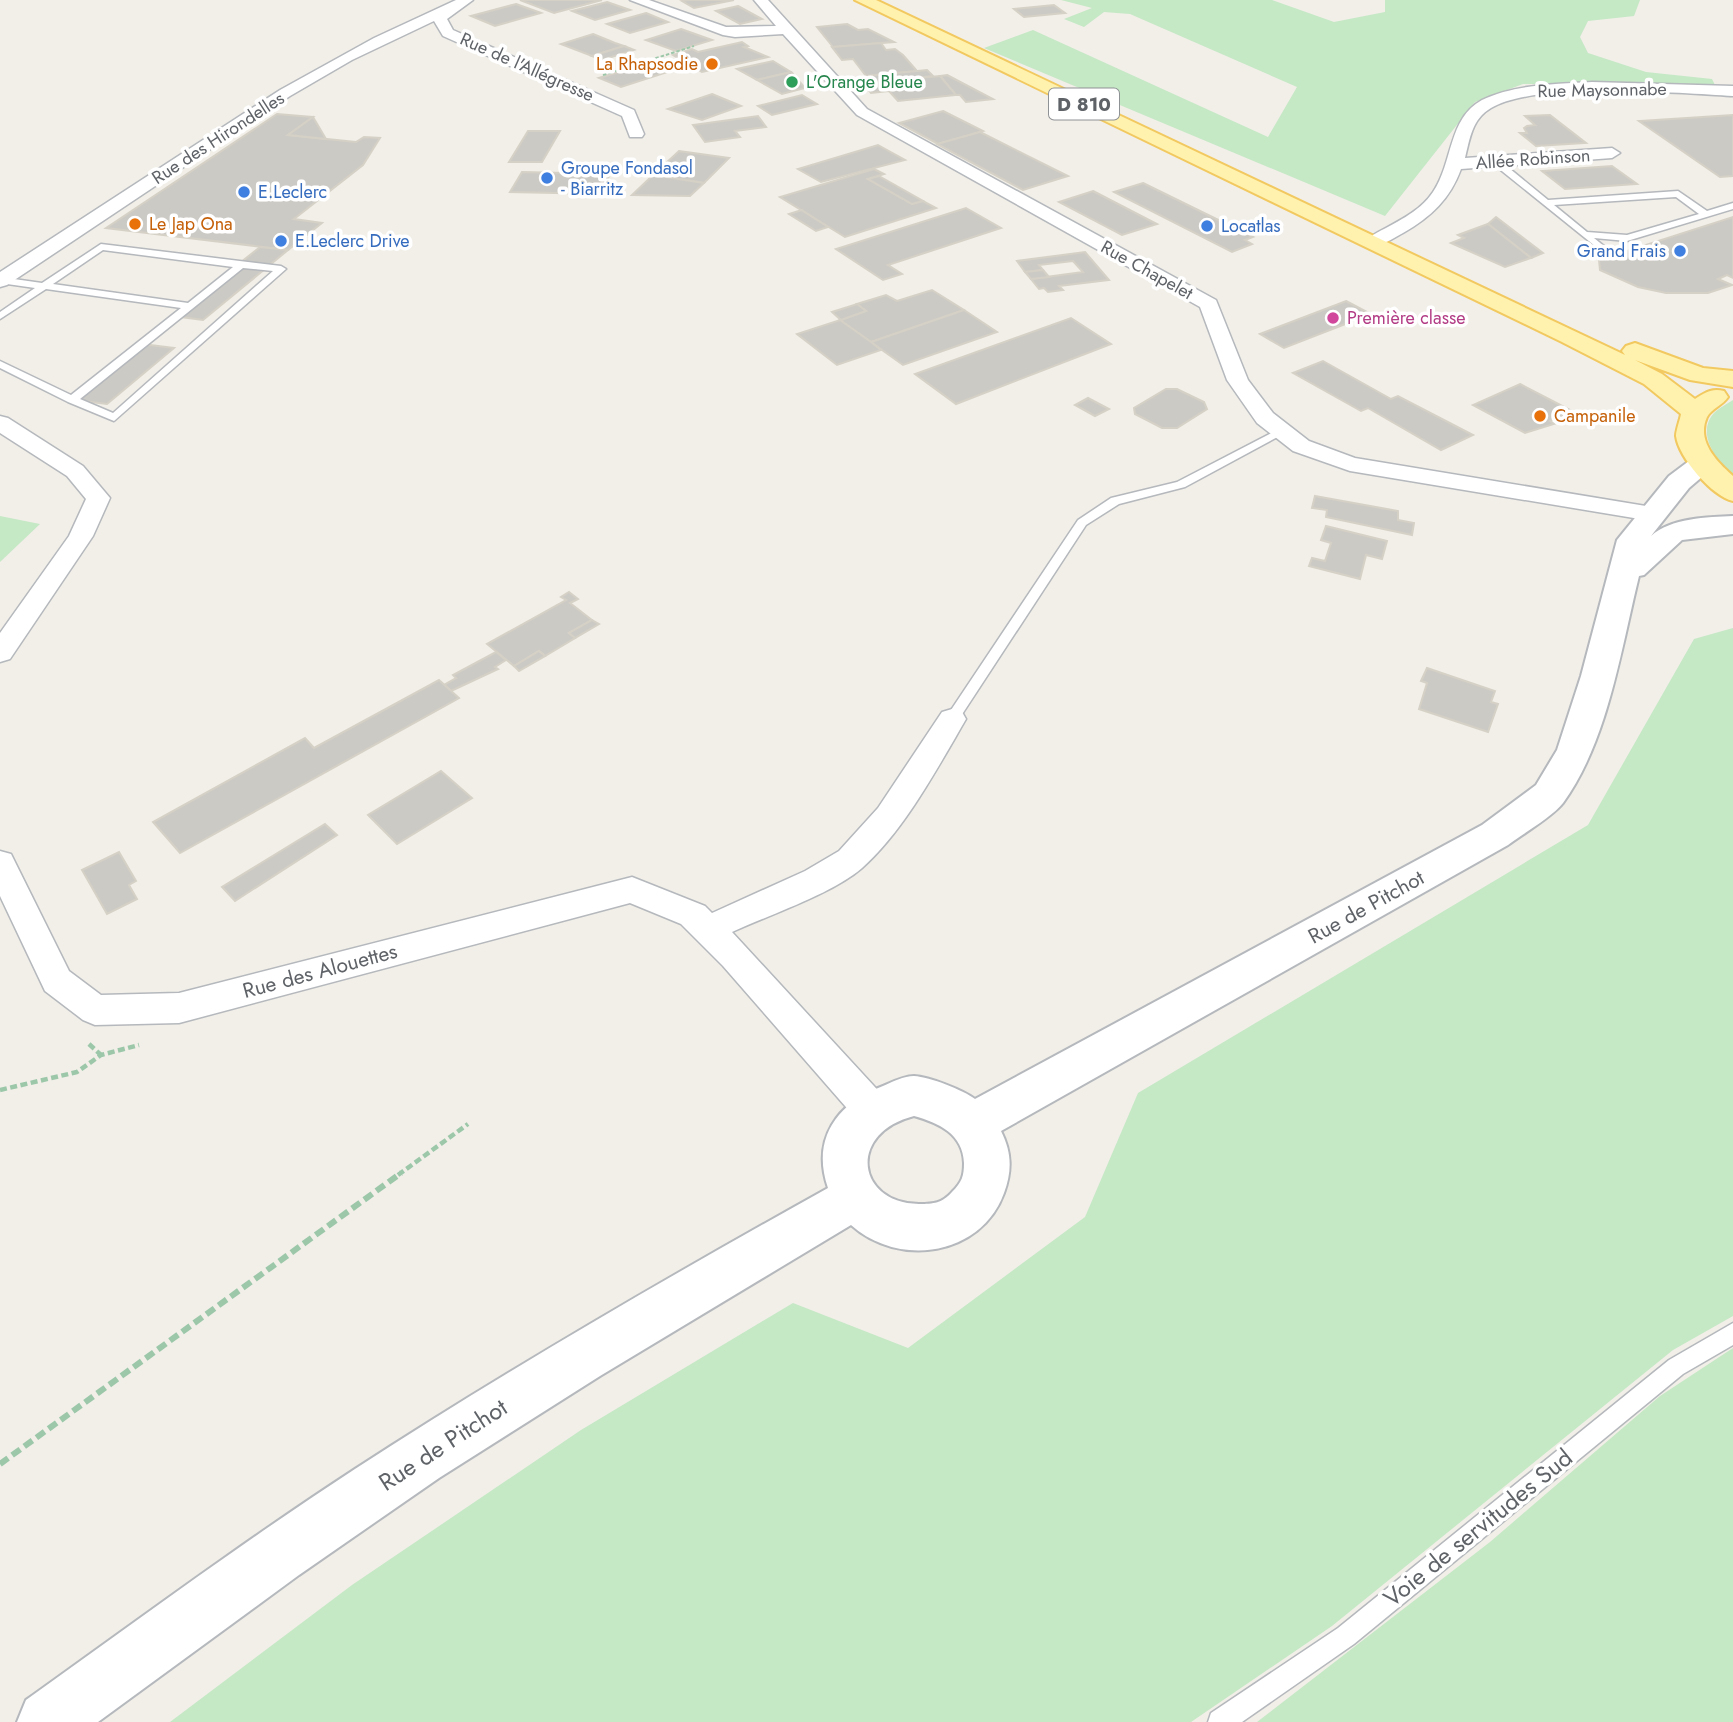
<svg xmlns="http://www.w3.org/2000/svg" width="1733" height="1722" viewBox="0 0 1733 1722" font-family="Jost,sans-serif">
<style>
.green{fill:#c5e8c5}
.building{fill:#cccac5;stroke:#d6d1c6;stroke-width:2}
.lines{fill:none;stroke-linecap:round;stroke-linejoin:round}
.service-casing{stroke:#b5b8bc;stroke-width:3}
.minor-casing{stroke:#b5b8bc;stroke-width:3}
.tertiary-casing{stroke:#b5b8bc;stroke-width:4}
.primary-casing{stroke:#f2c960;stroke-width:4}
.path-far2{stroke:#9cc7a9;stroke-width:2;stroke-dasharray:3.5 2;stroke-linecap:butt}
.path-far1{stroke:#9cc7a9;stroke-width:4.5;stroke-dasharray:7 3.5;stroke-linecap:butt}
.path{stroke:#9cc7a9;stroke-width:6;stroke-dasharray:10 5;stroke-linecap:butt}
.service{fill:#fff;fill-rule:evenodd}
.minor{fill:#fff;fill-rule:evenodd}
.tertiary{fill:#fff;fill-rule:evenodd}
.primary{fill:#fff2af;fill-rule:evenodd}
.food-dot{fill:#e8710a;stroke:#fff;stroke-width:2.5}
.leisure-dot{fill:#2e9e5b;stroke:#fff;stroke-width:2.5}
.shop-dot{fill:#3f7fe0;stroke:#fff;stroke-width:2.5}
.hotel-dot{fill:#d1479c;stroke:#fff;stroke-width:2.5}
.labels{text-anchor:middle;stroke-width:7;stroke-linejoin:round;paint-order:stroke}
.far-food-label{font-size:18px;fill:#c56008;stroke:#fff;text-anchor:start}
.far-street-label{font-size:18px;fill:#5f6368;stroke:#fff}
.far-leisure-label{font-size:18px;fill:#27864d;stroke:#fff;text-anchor:start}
.far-shop-label{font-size:18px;fill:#366cbe;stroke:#fff;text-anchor:start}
.far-hotel-label{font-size:18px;fill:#b23c85;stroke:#fff;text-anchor:start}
.shield{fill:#fff;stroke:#8f9295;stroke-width:2}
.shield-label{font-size:19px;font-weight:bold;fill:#5f6368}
.street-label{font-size:21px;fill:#5f6368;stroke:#fff}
.near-street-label{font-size:24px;fill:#5f6368;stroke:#fff}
</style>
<rect width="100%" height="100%" fill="#f1efe8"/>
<g class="green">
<polygon points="1061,0 1272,0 1334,22 1385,12 1385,0 1640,0 1634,16 1588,21 1580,37 1588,53 1646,72 1712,79 1715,85 1523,84 1475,102 1385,216 984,48 1033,30 1268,137 1297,87 1130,14 1104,12 1084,27 1064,19 1092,8"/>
<path d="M1733,400V477C1718,462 1695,434 1714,413C1719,408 1727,404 1733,400Z"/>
<polygon points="0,516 40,524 0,562"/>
<polygon points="1733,628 1733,1316 1673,1350 1332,1626 1191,1722 170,1722 352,1585 581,1430 793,1303 908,1348 1085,1217 1138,1093 1588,825 1694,639"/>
<polygon points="1733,1348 1733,1722 1257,1722 1490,1542 1660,1396"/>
</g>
<g class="building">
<polygon points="520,0 602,0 554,13"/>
<polygon points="688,0 734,0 694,8 682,1"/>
<polygon points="607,2 630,10 595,20 572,11"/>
<polygon points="516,4 541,13 495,26 471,16"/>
<polygon points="1054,5 1065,13 1024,17 1014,9"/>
<polygon points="738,6 762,19 740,24 716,11"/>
<polygon points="646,13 668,22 630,33 607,24"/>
<polygon points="847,24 858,30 868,29 894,42 833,47 817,27"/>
<polygon points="681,29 712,40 676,51 646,40"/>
<polygon points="593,34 615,43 624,46 592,56 561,44"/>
<polygon points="742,42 748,46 744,47 768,57 702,72 673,55 692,49 698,52"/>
<polygon points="881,43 886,50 895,49 903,55 917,71 866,76 853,59 842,60 832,47"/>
<polygon points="624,46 634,50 602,60 592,56"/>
<polygon points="658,60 680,68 621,87 599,78"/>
<polygon points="773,61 791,72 757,80 737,69"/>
<polygon points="927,70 933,76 872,83 866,76"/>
<polygon points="791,72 805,88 782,94 757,80"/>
<polygon points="947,75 993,99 966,102 960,95 956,95 940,76"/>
<polygon points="940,76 956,95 898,101 889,91 871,93 863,83"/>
<polygon points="712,94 741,106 702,120 668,109"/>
<polygon points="802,95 817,104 772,115 758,106"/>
<polygon points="943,111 983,131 938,144 899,123"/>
<polygon points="277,114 313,117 288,135 356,142 364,137 380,138 363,165 294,219 322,223 288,250 106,228"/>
<polygon points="1550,115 1586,143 1536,146 1520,133 1527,133 1524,128 1527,126 1535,125 1525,116"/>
<polygon points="1733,115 1733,176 1720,177 1639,121"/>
<polygon points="758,116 766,127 735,131 740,137 705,142 693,125"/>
<polygon points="313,117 326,139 288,135"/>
<polygon points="528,131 560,131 542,162 509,162"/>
<polygon points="980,132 1068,176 1023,190 937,144"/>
<polygon points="878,145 905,160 821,182 798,169"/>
<polygon points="679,151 729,158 704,183 653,175"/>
<polygon points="1612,166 1637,184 1565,189 1542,171"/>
<polygon points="874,169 884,174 868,179 912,204 923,201 936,208 845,237 780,197"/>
<polygon points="522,172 610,174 601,194 510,192"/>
<polygon points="653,175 704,183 690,196 632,195"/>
<polygon points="879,176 923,201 912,204 868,179"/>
<polygon points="1143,183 1253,237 1245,240 1252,244 1232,252 1114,192"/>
<polygon points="1093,191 1157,224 1122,235 1059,202"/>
<polygon points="966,208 1001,228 888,265 902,274 883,280 836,249"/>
<polygon points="802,210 803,211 828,227 816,231 789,214"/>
<polygon points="1496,217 1543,253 1531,258 1488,224"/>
<polygon points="1733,217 1733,278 1727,275 1718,279 1732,285 1708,293 1666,293 1638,287 1600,270 1599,260"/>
<polygon points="1488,224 1531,258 1505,267 1451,243 1464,238 1458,235"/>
<polygon points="260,247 288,250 203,320 173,316"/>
<polygon points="1085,252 1109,280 1059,286 1063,290 1048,292 1044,288 1039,289 1031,279 1083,272 1073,261 1039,265 1043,270 1025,272 1017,261"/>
<polygon points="1043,270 1049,277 1031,279 1025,272"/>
<polygon points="932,290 964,310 871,342 840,320 866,311 857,304 886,295 897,301"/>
<polygon points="1346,301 1371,314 1284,348 1260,334"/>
<polygon points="857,304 866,311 841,320 832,312"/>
<polygon points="964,310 997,332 903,365 871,342"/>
<polygon points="1071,318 1111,344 956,404 915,374"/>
<polygon points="840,320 871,342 881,350 837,365 797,334"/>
<polygon points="142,344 174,348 107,404 74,400"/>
<polygon points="1323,361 1391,399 1398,396 1473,435 1441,450 1368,408 1361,411 1293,373"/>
<polygon points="1520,384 1572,411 1550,421 1554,424 1525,433 1473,405"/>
<polygon points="1166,389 1177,389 1204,402 1207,409 1177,428 1162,428 1135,414 1134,408"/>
<polygon points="1088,398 1109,409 1095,416 1075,405"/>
<polygon points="1315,496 1398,511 1398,520 1414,523 1412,535 1326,517 1327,510 1312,508"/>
<polygon points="1326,526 1387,541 1382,559 1366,555 1360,579 1309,566 1312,558 1325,561 1331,543 1321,540"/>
<polygon points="569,592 578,599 570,603 592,620 569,633 575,638 545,656 539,651 514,666 487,644 566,600 561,597"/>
<polygon points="592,620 599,624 575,638 569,633"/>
<polygon points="539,651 545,656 519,671 514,666"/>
<polygon points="496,652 506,660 495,667 498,669 451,691 444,685 456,678 453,675"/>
<polygon points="1427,668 1495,691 1491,702 1498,704 1488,732 1419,709 1427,683 1421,681"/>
<polygon points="439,680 459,698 180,853 153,822 305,738 314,748"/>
<polygon points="441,771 472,798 397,844 368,815"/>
<polygon points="325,824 337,835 235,901 222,887"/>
<polygon points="119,852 136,881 129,885 137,899 107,914 82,870"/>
</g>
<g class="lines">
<g class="service-casing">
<g id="service">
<path d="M1492,159H1498L1548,200L1678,191L1707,211L1733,203V209L1627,241L1594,238L1610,251L1605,254L1492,163ZM1676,197L1699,214L1627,235L1587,232L1554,205Z"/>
<path d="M101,244L281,266L286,269L114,421L68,402L0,368V361L71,395L181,308L46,289L0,319V312L35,288L0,283V277L42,283ZM103,250L233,267L188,303L53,284ZM243,268L273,271L113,413L80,399Z"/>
<polygon points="1281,428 1285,429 1285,433 1185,487 1119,504 1086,525 957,722 947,722 945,719 947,716 1078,520 1111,498 1177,482"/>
<polygon points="1733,1323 1733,1345 1683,1374 1354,1644 1242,1722 1208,1722 1211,1713 1338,1628 1669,1360"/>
</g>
</g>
<g class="minor-casing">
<g id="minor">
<polygon points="456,0 473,0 447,19 453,30 634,110 644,134 642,137 630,137 622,116 443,36 434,21 352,60 290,96 7,285 0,287 0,272 280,90 374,38"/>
<polygon points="630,0 649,0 726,27 776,26 754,0 768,0 867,109 1216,300 1248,380 1273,413 1309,441 1355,458 1652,507 1661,509 1664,514 1661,519 1652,521 1350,471 1293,451 1257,423 1227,380 1200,307 857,115 783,34 735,37 723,35"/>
<path d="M1592,82L1733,86V96C1679,93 1536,81 1491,108C1472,119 1470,138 1465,158L1612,148L1620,153L1612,158L1461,169C1450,199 1431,217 1403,233C1393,238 1384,246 1373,243L1370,239L1373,235C1394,223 1419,213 1433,192C1453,163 1448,118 1482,100C1515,84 1557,84 1592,82Z"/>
<polygon points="0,416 8,418 83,466 110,498 93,536 10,659 0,662 0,633 69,536 86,499 67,476 0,433"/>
<path d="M952,709L962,712L966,719C938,767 904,831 862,868C832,894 769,915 732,932L885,1098L890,1110L885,1122L872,1126L859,1122L723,966L681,924L630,903L179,1023L95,1025L83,1020L45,991L0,896V851L11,854L69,971L101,995L179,993L632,877L705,906L712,913L805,871L839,851L878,808L942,712Z"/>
</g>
</g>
<g class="tertiary-casing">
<path id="tertiary" d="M1703,456L1713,458L1717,464L1689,488L1651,536C1671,518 1707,517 1733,516V534L1682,540L1644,575L1639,576C1621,649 1608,741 1563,803C1552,817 1524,833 1508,845L1001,1131C1012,1153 1012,1171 1004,1193C981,1256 899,1268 851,1225L600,1376L439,1478L299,1575L98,1722H17L26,1700C135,1622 243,1542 355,1469C509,1369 668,1277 828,1188C811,1139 837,1103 883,1086C892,1082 904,1076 914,1076C930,1077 963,1090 975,1099L1482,825L1536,785L1557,750L1581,676L1617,540L1669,476L1693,458ZM914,1116C939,1123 963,1134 964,1163C964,1176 962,1182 952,1192C942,1203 934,1204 919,1204C856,1203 847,1133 914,1116Z"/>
</g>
<g class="primary-casing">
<path id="primary" d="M855,0H876L1625,355L1622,351L1626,346L1635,343L1703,368L1733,371V387L1690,380L1635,360L1662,374L1695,399C1706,392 1712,388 1724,391L1728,397C1723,405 1711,409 1707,417C1696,441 1717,462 1733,476V501C1712,496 1679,458 1676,436C1676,430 1680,420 1681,414L1644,384L1562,342Z"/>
</g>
<polyline class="path-far2" points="603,75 694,46"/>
<g class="path-far1">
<polyline points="89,1044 101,1055"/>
<polyline points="0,1090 77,1072 101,1055 139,1045"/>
<polyline points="398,1175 468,1124"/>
</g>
<polyline class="path" points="0,1464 401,1173"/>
<use href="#service" class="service"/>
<use href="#minor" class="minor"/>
<use href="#tertiary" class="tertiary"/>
<use href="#primary" class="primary"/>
</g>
<g class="food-dot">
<circle cx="712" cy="64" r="7"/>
<circle cx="135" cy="224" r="7"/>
<circle cx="1540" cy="416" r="7"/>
</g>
<circle class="leisure-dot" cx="792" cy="82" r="7"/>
<g class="shop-dot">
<circle cx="547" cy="178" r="7"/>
<circle cx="244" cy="192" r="7"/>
<circle cx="1207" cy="226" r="7"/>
<circle cx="281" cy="241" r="7"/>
<circle cx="1680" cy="251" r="7"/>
</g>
<circle class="hotel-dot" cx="1333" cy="318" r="7"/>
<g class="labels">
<g class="far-food-label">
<text x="698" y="70" text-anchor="end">La Rhapsodie</text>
<text x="149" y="230">Le Jap Ona</text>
<text x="1554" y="422">Campanile</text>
</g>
<g class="far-street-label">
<text transform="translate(527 67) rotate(24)" y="6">Rue de l'Allégresse</text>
<text transform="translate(1602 90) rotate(-1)" y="6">Rue Maysonnabe</text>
<text transform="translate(218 138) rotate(-33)" y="6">Rue des Hirondelles</text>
<text transform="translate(1533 159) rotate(-4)" y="6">Allée Robinson</text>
<text transform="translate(1147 270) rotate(29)" y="6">Rue Chapelet</text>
</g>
<g class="far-leisure-label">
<text x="806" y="88">L'Orange Bleue</text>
</g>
<g class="far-shop-label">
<text x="561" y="174">Groupe Fondasol<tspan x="561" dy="21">- Biarritz</tspan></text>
<text x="258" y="198">E.Leclerc</text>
<text x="1221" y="232">Locatlas</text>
<text x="295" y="247">E.Leclerc Drive</text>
<text x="1666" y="257" text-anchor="end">Grand Frais</text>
</g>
<g class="far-hotel-label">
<text x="1347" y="324">Première classe</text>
</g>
<rect class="shield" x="1049" y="88.5" width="70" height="31" rx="5"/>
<g class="shield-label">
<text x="1084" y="111">D 810</text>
</g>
<g class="street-label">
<text transform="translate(1366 907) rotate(-29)" y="7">Rue de Pitchot</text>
<text transform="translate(320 971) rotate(-15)" y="7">Rue des Alouettes</text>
</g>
<g class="near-street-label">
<text transform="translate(443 1445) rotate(-33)" y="8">Rue de Pitchot</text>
<text transform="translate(1478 1528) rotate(-39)" y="8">Voie de servitudes Sud</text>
</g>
</g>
</svg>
